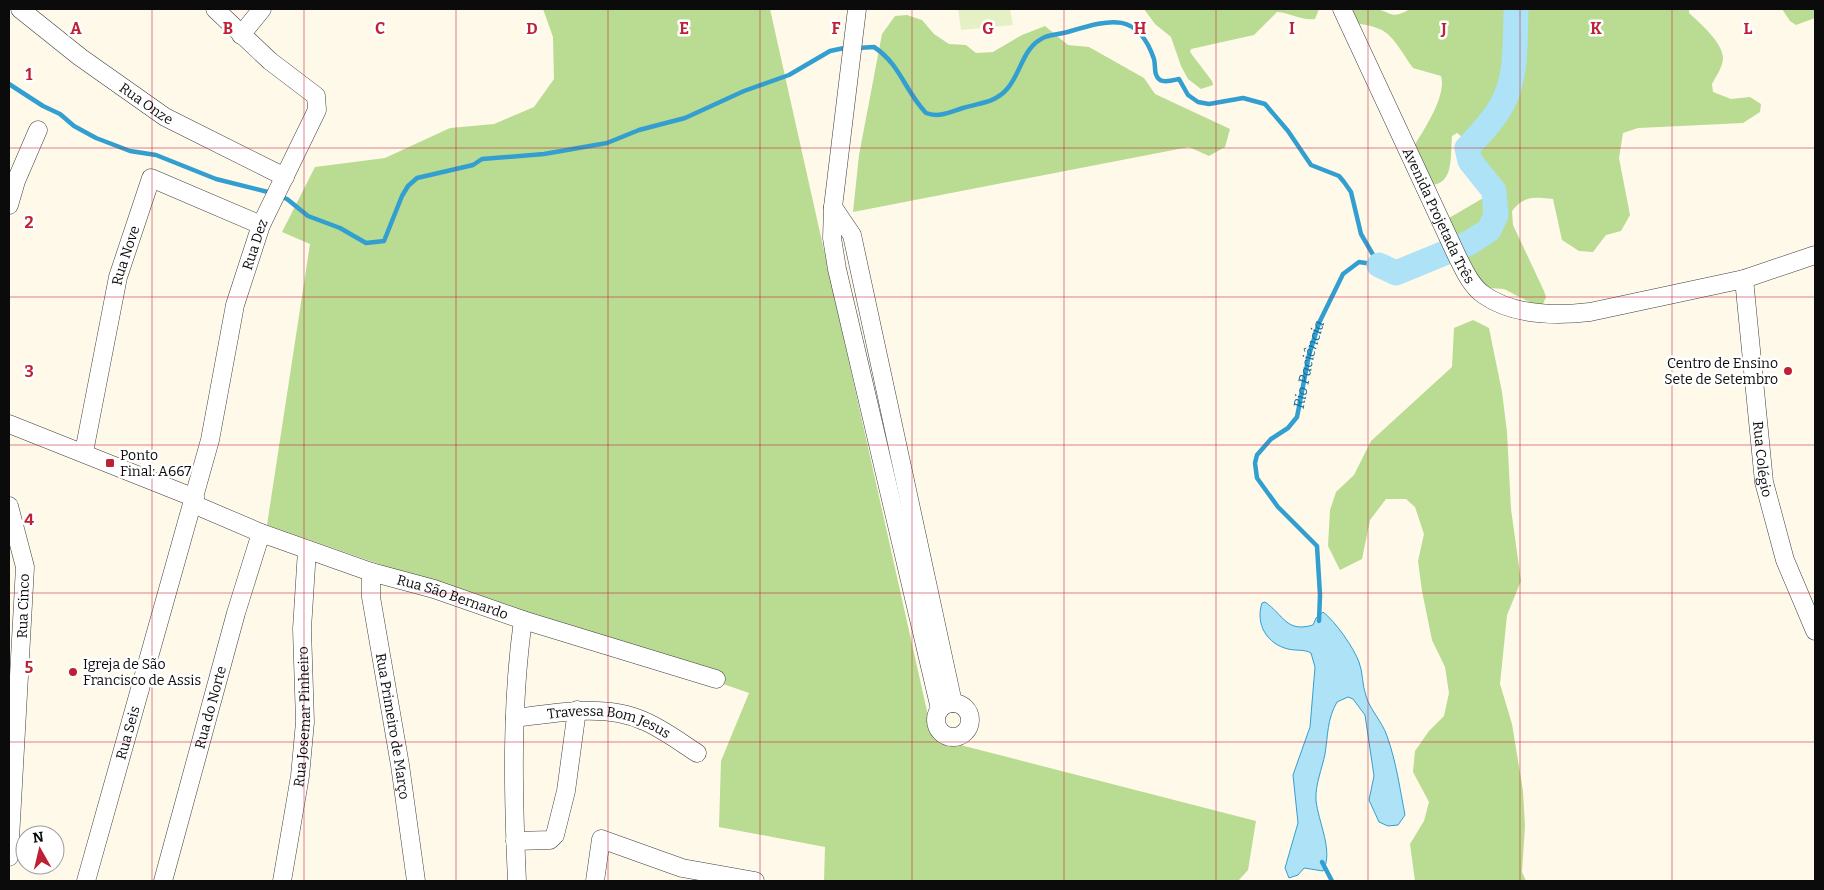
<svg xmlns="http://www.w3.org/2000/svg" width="1824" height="890" viewBox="0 0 1824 890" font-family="Bitter,serif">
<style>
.forest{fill:#b9db92}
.pitch{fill:#e5f1c5}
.water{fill:#ade2f7;stroke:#339fd0}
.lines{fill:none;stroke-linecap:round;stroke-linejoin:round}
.stream{stroke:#339fd0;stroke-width:4.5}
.river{stroke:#ade2f7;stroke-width:25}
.minor-casing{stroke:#3e3e3e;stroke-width:19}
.minor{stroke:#fff;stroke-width:18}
.grid{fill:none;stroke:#be2136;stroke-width:1;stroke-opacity:0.55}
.poi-dot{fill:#be2136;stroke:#fff;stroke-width:2}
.labels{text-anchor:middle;stroke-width:5;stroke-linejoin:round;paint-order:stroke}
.street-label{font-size:14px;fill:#0b0b0b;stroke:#fff}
.poi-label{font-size:14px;fill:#0b0b0b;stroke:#fff;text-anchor:start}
.water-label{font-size:15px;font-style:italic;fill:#136e9f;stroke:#fff}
.grid-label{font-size:16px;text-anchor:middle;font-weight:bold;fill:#be2136;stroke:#fff;stroke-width:5;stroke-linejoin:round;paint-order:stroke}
</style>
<rect width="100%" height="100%" fill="#fff9ea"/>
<g class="forest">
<polygon points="543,9 770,9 933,738 1256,821 1248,870 1238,881 824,881 825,847 719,827 721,761 749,693 267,525 310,244 282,232 315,167 385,158 450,128 494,124 534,107 554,79 553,37"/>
<path d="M1144,9H1319L1315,19C1302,21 1291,13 1277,12L1254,35L1191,49L1190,52L1212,81L1213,85L1201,89L1188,79L1181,66L1171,37L1155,24Z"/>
<path d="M1337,9C1347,9 1368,6 1377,9C1394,14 1392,19 1410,9H1689V13C1700,23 1723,43 1723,58C1723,67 1716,76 1712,84L1713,92L1731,99L1750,97L1761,104L1760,112L1743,123L1638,128L1623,133L1619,158L1630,215L1621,231L1606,235L1593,252L1579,251L1562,240L1553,199C1535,197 1524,195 1512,211L1513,225L1544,291L1546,297L1543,304L1537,306L1504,289L1489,288L1467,276L1449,218L1485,197C1490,181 1471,142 1457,133L1452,136C1450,156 1455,187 1427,185L1414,146C1424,130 1447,95 1441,76L1413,68C1386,28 1390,28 1341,21Z"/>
<polygon points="1782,9 1815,9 1815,18 1796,25 1790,21"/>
<polygon points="907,15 922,20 934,34 949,44 966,45 976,53 993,52 1022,35 1045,26 1068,45 1089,47 1144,78 1155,94 1230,129 1225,147 1209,156 1189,147 853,212 859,155 882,34 895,16"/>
<polygon points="1473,320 1489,328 1502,392 1507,432 1511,509 1521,581 1507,615 1500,684 1512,724 1523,791 1525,826 1522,872 1526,881 1415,881 1410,844 1424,821 1429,802 1413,772 1415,751 1429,731 1444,716 1449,693 1445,667 1432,640 1422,591 1418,561 1424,534 1415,507 1406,499 1386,499 1370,520 1362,559 1340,570 1328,546 1330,510 1336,492 1354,475 1371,441 1452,367 1454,328"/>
</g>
<polygon class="pitch" points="958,9 1010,9 1013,25 961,30"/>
<path class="water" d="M1265,602C1284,615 1286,633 1313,625L1316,618L1323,612C1335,621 1354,648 1359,662C1363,672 1362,685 1366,696C1370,710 1382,721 1387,736C1396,761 1400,789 1405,815L1398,825L1388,826L1379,822L1369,800L1374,776L1365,715L1353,699L1348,697L1337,702C1327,719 1328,736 1325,754C1322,769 1315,785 1316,800C1318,822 1334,851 1323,871L1304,868L1298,875L1289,878L1285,868L1298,823L1293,775L1310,727L1315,667L1311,653C1304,649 1296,651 1288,649C1267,644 1255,624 1262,603Z"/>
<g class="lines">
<g class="stream">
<path d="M857,48L874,47C900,64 905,91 926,113C939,118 950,112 963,108C979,103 995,103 1007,89C1022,72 1022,47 1045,37C1053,34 1062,34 1071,31C1111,19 1138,12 1154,59C1156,66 1153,75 1160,80C1165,83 1174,80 1179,79L1188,95L1198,102L1209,104L1243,98L1265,104L1288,131L1311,165L1339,176L1344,182L1351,192L1361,234L1379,265"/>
<polyline points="9,84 43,106 60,114 74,126 96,138 130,151 156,155 216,179 272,193"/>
<polyline points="279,196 287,199 308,216 340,228 366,243 384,241 402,196 408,186 417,178 473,165 482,159 544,154 607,143 639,130 685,118 744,91 789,75 830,51 849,47"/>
<path id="s1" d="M1319,621L1320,595L1317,546L1278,507L1257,478L1255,463L1257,455L1271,439L1288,428L1297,417L1309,355L1319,323L1343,274L1359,262L1379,265"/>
<polyline points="1322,862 1332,881"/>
</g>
<path class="river" d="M1379,265L1396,273L1469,243L1489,230L1496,215L1494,191L1470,161L1467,148C1482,132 1498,116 1506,96C1517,70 1515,37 1516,9"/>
<g class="minor-casing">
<g id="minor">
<path id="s2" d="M20,9L80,57L165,117L285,177"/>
<polyline points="857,9 833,207 832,238 837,269 940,709"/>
<path id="s3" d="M1342,9L1457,256C1464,270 1471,286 1484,295C1514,316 1555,316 1590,312L1744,279L1815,255"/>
<polyline points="241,35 262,9"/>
<polyline points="9,205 16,181 38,130"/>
<polyline points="833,207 852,235 953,703"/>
<path id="s4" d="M1744,279L1764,482L1785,560L1815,631"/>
<polyline points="9,424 195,498"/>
<path id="s5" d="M84,452L118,277L151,178L261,225"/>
<path id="s6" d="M193,504L261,533L371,572L434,589L523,620L716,679"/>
<polyline points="9,506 25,567 9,857"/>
<path id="s7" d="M371,572V597L400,765L416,881"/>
<circle cx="953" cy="720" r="17"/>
<path id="s8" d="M515,718C556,713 605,703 644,721C663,729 680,742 697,753"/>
<polyline points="515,841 550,840 555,835 566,791 577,710"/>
<path id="s9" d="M86,881L210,440L235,305L261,225L317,110L316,96L270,61L215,9"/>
<path id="s10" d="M163,881L236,613L261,533"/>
<path id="s11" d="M282,881L300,776L305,722L302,629L307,550"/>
<path d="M517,881C513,794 511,706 523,620"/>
<polyline points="595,881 601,839 682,868 755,881"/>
</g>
</g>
<use href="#minor" class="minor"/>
</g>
<path class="grid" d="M152,9V881M304,9V881M456,9V881M608,9V881M760,9V881M912,9V881M1064,9V881M1216,9V881M1368,9V881M1520,9V881M1672,9V881M9,148H1815M9,297H1815M9,445H1815M9,593H1815M9,742H1815"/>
<g class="poi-dot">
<circle cx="1788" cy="371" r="5"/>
<rect x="105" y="458" width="10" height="10" rx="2.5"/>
<circle cx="73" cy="672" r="5"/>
</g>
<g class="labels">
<g class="street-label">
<text dy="5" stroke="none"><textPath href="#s2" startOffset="158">Rua Onze</textPath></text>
<text dy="5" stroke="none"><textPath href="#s3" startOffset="228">Avenida Projetada Três</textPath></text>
<text dy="5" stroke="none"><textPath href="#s9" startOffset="659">Rua Dez</textPath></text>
<text dy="5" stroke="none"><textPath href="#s5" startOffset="201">Rua Nove</textPath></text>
<text dy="5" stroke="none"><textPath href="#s4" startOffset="181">Rua Colégio</textPath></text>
<text dy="5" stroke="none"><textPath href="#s6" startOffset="276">Rua São Bernardo</textPath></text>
<text transform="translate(23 606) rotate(-88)" y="5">Rua Cinco</text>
<text dy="5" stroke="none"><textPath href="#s10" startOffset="180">Rua do Norte</textPath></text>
<text dy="5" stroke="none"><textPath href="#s11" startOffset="166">Rua Josemar Pinheiro</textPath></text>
<text dy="5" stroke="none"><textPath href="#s7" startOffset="156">Rua Primeiro de Março</textPath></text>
<text dy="5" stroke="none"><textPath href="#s8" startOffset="96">Travessa Bom Jesus</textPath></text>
<text dy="5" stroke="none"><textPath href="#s9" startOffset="154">Rua Seis</textPath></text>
</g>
<g class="poi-label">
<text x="1778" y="368" text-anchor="end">Centro de Ensino<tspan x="1778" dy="16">Sete de Setembro</tspan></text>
<text x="120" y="460">Ponto<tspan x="120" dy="16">Final: A667</tspan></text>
<text x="83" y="669">Igreja de São<tspan x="83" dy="16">Francisco de Assis</tspan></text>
</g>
<g class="water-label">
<text dy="5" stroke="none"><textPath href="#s1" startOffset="299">Rio Paciência</textPath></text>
</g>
</g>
<g class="grid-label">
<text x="76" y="34">A</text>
<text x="228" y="34">B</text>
<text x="380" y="34">C</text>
<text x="532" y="34">D</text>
<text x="684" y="34">E</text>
<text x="836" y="34">F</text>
<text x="988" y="34">G</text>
<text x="1140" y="34">H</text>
<text x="1292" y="34">I</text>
<text x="1444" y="34">J</text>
<text x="1596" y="34">K</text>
<text x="1748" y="34">L</text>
<text x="29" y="80">1</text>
<text x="29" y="228">2</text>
<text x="29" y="377">3</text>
<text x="29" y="525">4</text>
<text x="29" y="673">5</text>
</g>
<rect width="1824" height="890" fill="none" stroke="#0b0b0b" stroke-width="20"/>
<g transform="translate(40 850) rotate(352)"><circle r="24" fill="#ffffff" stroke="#9d9d9d"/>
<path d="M0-4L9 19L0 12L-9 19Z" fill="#be2136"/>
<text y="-8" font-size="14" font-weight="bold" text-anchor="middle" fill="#0b0b0b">N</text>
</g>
</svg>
